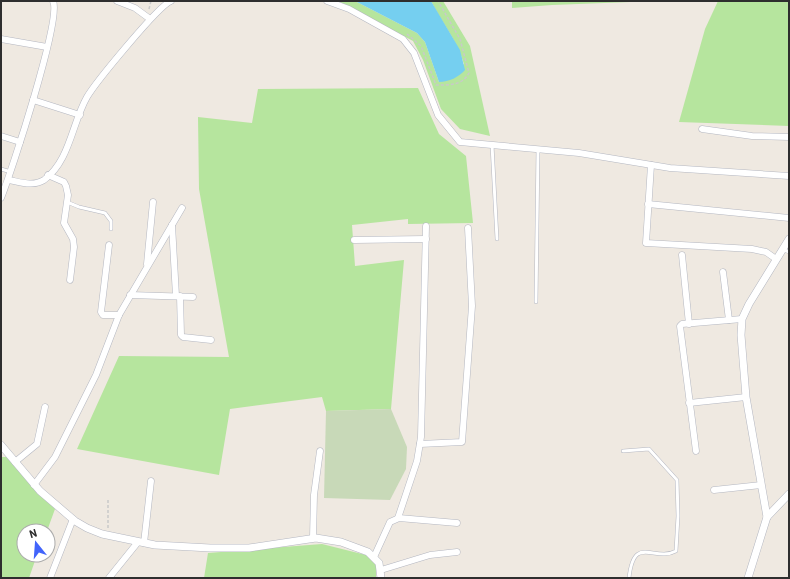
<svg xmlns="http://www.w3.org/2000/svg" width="790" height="579" viewBox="0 0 790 579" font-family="Barlow,sans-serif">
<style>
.green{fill:#b6e59e}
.cemetery{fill:#c8d9b8}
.water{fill:#75cff0}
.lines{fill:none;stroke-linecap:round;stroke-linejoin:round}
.service-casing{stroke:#b4b7c1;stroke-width:4}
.minor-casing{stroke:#b4b7c1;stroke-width:7}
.tertiary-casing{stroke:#b4b7c1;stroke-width:8}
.path{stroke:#c9c9c9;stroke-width:1.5;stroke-dasharray:3 2;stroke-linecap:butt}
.service{stroke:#fff;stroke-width:3}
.minor{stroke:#fff;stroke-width:6}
.tertiary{stroke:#fff;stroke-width:7}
</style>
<rect width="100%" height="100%" fill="#efe9e1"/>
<g class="green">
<path d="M338,1H355L417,33L425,42L439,82L464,64C457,40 442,23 431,1H443L470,46L490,136L460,129L441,109L423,60L413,41Z"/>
<polygon points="512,1 657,1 552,5 512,8"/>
<polygon points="718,1 789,1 789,126 679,122 705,29"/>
<polygon points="418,88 439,134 466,156 473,223 408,224 408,219 352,225 355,266 404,260 391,409 326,411 322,397 230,409 219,475 77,449 119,356 229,357 199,189 198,117 252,123 258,89"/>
<polygon points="1,457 7,457 55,509 47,531 24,531 24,555 37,555 29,578 1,578"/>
<polygon points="322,544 366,555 376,564 376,578 204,578 208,553"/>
</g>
<polygon class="cemetery" points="391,409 407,447 406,469 390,500 324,498 326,411"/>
<path class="water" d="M355,1H431L460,50L465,70C459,77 449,82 439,82L425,42L417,33Z"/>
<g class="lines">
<g class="service-casing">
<g id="service">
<polyline points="492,145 497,239"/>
<polyline points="1,169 11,172"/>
<polyline points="67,202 79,207 105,213 111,221 111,229"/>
<polyline points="782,249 789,252"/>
<polyline points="536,302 538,149"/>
<path d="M623,451L649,449L677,480L678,516L676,551C654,563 634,533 629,578"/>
</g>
</g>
<g class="minor-casing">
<g id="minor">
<polyline points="117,1 135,8 150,19"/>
<polyline points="327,1 349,9 403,39 414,53 438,115 460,142 579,153 670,168 789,176"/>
<polyline points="1,39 47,47"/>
<polyline points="33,100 80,115"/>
<polyline points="702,129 752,136 789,137"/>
<polyline points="1,136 20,142"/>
<polyline points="651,165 646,243 752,249 766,252 776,259"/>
<polyline points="48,175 64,182 66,186 68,195 64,223 73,239 74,247 70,280"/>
<path d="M9,180C20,182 33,187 44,180C70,161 72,123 87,97C96,82 158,6 171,1"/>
<path d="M1,198C11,173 62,18 53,1"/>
<polyline points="648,204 789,218"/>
<polyline points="172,225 176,296"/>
<polyline points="354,240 426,239"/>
<polyline points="109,245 101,312 103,315 119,315"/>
<polyline points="682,255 689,324"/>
<polyline points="147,264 153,202"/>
<polyline points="723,272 729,320"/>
<polyline points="130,295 193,297"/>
<polyline points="180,296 181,335 183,337 211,340"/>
<polyline points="689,403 746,397"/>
<polyline points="420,444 462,442 472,306 468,228"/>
<polyline points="696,451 680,326 682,324 742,319"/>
<polyline points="15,462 37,444 45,407"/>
<polyline points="34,485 55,457 96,375 119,315 182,208"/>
<polyline points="714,490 761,485"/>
<polyline points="398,518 417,461 421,437 426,226"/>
<polyline points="313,538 314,495 320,451"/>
<polyline points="144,543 151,481"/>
<polyline points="374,557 390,522 399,518 457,523"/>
<polyline points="381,570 430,555 457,552"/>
<polyline points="50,578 73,519"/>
<polyline points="109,578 138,542"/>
</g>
</g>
<g class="tertiary-casing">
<g id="tertiary">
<polyline points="1,445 40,491 75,521 87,528 102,534 155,545 210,548 249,548 316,538 341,542 368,552 379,563 381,578"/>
<polyline points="767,517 746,397 741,335 742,319 749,304 789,239"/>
<polyline points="748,578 767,517 789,494"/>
</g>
</g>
<g class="path">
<polyline points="149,9 151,1"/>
<path d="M407,34L421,46L436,85C449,85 462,86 469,73L460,39L438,1"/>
<polyline points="108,528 108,498"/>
</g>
<use href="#service" class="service"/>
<use href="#minor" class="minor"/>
<use href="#tertiary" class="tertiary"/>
</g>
<rect width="790" height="579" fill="none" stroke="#2e2e2e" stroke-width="4"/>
<g transform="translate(36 543) rotate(343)"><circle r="19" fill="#ffffff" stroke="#ababab"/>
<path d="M0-3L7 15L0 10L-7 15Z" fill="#4264fb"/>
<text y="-6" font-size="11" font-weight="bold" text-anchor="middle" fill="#2e2e2e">N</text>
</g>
</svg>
